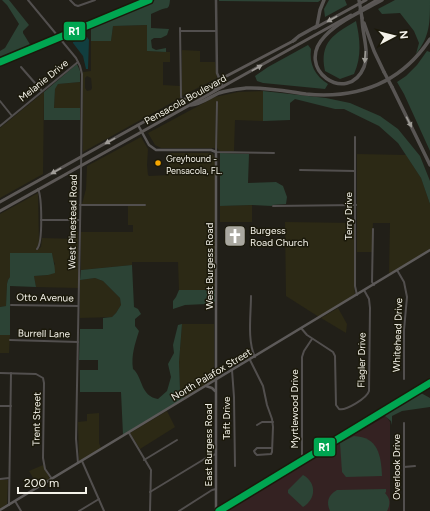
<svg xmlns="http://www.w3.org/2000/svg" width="430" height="511" viewBox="0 0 430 511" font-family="Figtree,sans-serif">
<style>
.built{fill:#2c2915;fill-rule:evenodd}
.education{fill:#342222}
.green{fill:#2c4335}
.water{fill:#113e3f}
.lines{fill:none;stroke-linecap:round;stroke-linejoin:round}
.minor{stroke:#524f4e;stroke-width:2}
.tertiary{stroke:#524f4e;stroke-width:2.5}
.secondary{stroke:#5d5a59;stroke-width:2.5}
.primary{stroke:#5c5856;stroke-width:3}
.motorway{stroke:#585553;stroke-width:3.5}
.motorway-bridge{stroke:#585553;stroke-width:3.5}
.rail-1-casing{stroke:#1b190b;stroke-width:10}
.rail-1{stroke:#00a651;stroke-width:7}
.oneway{fill:#a09d98}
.oneway2{fill:#9e9c96}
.bus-dot{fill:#f7a600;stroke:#1b190b;stroke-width:1.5}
.labels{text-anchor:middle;stroke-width:3;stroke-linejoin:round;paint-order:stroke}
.bus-label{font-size:9px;fill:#f4f2e9;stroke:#1b190b;text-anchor:start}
.street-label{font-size:10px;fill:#f4f2e9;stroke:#1b190b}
.poi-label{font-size:10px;fill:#f4f2e9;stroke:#1b190b;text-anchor:start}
.line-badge{stroke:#1b190b;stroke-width:1.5}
.badge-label{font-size:11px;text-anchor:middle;font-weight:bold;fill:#fff}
</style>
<rect width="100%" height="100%" fill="#211f18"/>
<g class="built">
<path d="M147,25V51L170,52V62H163V85L180,86V98L83,152V72L91,71V41H111L113,26ZM87,76L91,78L92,88L91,90L87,91L85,88V78Z"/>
<polygon points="182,50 200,51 200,62 215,62 217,78 182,96"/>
<polygon points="80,82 80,108 54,108 55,88 58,84"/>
<polygon points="263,91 263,121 235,120 234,151 220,151 217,148 218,101 216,102 215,148 161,148 155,145 148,133 215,97 238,92"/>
<polygon points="44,92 43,174 0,198 0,128"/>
<polygon points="141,137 148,149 147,165 148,175 149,176 169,175 169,153 211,153 213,154 215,158 215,290 179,290 178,262 132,262 132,265 81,270 81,232 133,232 133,225 128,225 128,206 146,206 146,204 82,204 86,189 87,166"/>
<polygon points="357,154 406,155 421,178 430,204 430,249 389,274 390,223 373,223 372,252 357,252"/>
<polygon points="38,193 39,243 38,247 36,248 37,250 41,247 42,238 76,239 76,232 78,232 78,288 36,287 34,276 48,275 55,264 53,260 52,253 11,253 10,277 8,280 7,284 6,306 0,307 0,214"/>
<polygon points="252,205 252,222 220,222 220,206"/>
<polygon points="285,222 354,223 354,286 355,294 319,317 286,296"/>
<polygon points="95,278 103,281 120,298 121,305 116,313 112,317 80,318 80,280"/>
<polygon points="338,308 347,324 346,333 321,318"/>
<polygon points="182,324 214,324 214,380 184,398 180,390 179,362"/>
<polygon points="0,335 10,335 9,353 0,353"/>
<polygon points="167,411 175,427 140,449 130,433"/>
<polygon points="99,413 99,443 101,448 79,461 78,422 87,421 87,414"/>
<polygon points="43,465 50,479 38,486 29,471"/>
<polygon points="0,480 8,480 7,504 0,509"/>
</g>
<polygon class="education" points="386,416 390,422 390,511 224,511"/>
<g class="green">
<polygon points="2,0 9,0 29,25 23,31 23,33 31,46 0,59 0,51 5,48 19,24 7,5"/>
<path d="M155,0H170C169,10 168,7 160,10C157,11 154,13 151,14V28L169,29L167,35L161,38H154L151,40L152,48L156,50L166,48V52L147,51V25L113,26L111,41H91V27Z"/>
<polygon points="219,0 321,0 318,2 219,1"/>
<polygon points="329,0 345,0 347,5 325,17 324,9"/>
<path d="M395,0H430C430,23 430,36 416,54L419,43L414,31L400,13L382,14L378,9Z"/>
<path d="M356,21C360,39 362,56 354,74L340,79L325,71C319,42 334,34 356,21Z"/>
<path d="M308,45L311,49C309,64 315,76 328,84L325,89L263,83L257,81L255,76L268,67Z"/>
<polygon points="427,51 430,52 430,151 404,94 397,82 406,76 417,65"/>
<polygon points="77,64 80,71 80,82 58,84 55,89 54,108 80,108 80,120 44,120 44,92"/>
<polygon points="263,91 326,98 350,103 380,116 398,129 420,156 430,181 430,204 421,178 398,143 379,126 344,109 335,109 295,99 290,103 290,120 263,121"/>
<polygon points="220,153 249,154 248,183 276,182 283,186 287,197 286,204 272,205 272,206 252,205 220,206"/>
<path d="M10,253H52C53,260 55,265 55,273L48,275L34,276L36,287L10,286V335H0V307L6,306L7,284L8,280L10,277Z"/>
<path d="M132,265L134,307L138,309L141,314L135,319V326L139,331C135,344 131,355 133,369C143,377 140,396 158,399L167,391L171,377L168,364L174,353L173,345L178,325L182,324L179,362L180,390L184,398L123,435L121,392H80V370H98V360H79L80,329H103V318L112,317L116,313L121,305L120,298L103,281L95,278L80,280L81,270Z"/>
<polygon points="179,290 215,290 215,302 206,304 185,305 173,309 173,301 176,297"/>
<polygon points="421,393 430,398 430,407 402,411 392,416 392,425 391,421 385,416 372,422"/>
<path d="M354,436C378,437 381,455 382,476L346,477L342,472L340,443Z"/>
<path d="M303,475C317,483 316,499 303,507L288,493V490Z"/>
<path d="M386,489V492L385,493C390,498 391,504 387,511H330C326,502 328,495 337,490Z"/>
</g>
<polygon class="water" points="85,37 87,37 89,40 88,69 86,69 83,56 73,43 73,42"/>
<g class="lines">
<g class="minor">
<polyline points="28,0 76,58 80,66 82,74 81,173 76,439 78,463"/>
<polyline points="70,0 75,5 78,6 95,0"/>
<polyline points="180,28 181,96 182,101"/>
<polyline points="180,31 216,31"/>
<polyline points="21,67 42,91"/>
<polyline points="0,101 12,116"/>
<polyline points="217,102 216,152 274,153"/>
<polyline points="0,126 78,62"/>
<polyline points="355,137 355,286 357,295"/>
<polyline points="300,170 355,171"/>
<polyline points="80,205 145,205"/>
<polyline points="273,206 356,205"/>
<polyline points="41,220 79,220"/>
<polyline points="373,229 372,282 374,285"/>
<path d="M37,249C43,243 42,197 38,189"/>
<polyline points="397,270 404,282 407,297 404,330 404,379"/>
<path d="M251,296C251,314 247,341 255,357"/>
<polyline points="11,305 78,306"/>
<path d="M301,328L307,335L333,352L335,356L336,405L339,409C346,411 367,398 369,391L370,308L369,299L364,290"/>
<polyline points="10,340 78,342"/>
<polyline points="250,360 263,386 267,405 272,419 273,427 272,452 271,454 257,455 255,453 254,451 257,448 272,448"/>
<polyline points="232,370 234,397 235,466"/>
<polyline points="0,373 36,374 43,378 44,383 43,458 45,469 52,479"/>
<polyline points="0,406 11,406"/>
<polyline points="404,423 404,511"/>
<polyline points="257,425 262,422 273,422"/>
<polyline points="129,433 151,470 150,511"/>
<polyline points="302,455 302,357 304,351 312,339"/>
<polyline points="144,460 177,440"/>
<polyline points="82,461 104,511"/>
<polyline points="404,467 415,466"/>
<polyline points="0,479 9,478"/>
<polyline points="150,492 206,458 216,454"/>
<polyline points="15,501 21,511"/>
<polyline points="9,505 11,373"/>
<polyline points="79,511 99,499"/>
<polyline points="179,511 212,490 216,489"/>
</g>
<polyline class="tertiary" points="216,0 217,73 223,87"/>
<g class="secondary">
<polyline points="138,125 149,145 156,150 211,150 216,152 216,511"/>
<polyline points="206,386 212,388 215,391"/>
<polyline points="0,510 430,250"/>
</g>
<g class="primary">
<polyline points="360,10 377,0"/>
<polyline points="315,28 366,0"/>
<polyline points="214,90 218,86 219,80"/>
<polyline points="0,202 219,80 295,40"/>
<polyline points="0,211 351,15"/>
</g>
<g class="motorway">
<path d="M362,18C362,34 370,52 364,67C348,106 293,69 325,36C339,21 364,10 382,0"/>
<polyline points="364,23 374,51 384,72"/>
<polyline points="293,41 299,36 317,26 320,10 324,0"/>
<polyline points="392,87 430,165"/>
<path d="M191,105C201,104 210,97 219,93C227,90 237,89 246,88C266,87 286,91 306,94C358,99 401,83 430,39"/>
</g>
<g class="motorway-bridge">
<polyline points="359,0 362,18"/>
<polyline points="384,72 392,87"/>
</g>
<g class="rail-1-casing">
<g id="rail-1">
<polyline points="0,62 149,0"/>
<polyline points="219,511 430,383"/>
</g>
</g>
<use href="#rail-1" class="rail-1"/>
</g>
<defs><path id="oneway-solid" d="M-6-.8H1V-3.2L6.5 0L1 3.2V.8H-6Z"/></defs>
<g class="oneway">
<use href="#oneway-solid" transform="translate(332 19) rotate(151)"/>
<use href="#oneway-solid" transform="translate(257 68) rotate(-29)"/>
<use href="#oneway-solid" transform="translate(110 141) rotate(151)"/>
<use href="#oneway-solid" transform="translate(56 171) rotate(151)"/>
</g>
<g class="oneway2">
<use href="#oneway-solid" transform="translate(365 57) rotate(94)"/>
<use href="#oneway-solid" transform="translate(409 122) rotate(63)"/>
</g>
<defs>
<g id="church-square" transform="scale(1.15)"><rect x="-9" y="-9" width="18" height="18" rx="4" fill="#aaa8a0" stroke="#1b190b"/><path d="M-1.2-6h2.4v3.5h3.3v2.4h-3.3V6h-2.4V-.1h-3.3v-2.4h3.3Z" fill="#fff"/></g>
</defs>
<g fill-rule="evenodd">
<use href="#church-square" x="235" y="236"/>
</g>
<circle class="bus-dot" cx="158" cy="163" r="3.5"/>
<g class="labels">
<g class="bus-label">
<text x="166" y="162">Greyhound -<tspan x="166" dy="12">Pensacola, FL.</tspan></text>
</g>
<g class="street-label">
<text transform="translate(43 80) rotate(-39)" y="4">Melanie Drive</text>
<text transform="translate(185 99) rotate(-29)" y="4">Pensacola Boulevard</text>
<text transform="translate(348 216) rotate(-90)" y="4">Terry Drive</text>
<text transform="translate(72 222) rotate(-89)" y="4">West Pinestead Road</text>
<text transform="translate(209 266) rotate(-90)" y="4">West Burgess Road</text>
<text transform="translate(45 297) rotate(1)" y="4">Otto Avenue</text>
<text transform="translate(44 333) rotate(1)" y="4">Burrell Lane</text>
<text transform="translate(397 335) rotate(-88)" y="4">Whitehead Drive</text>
<text transform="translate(361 360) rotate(-89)" y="4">Flagler Drive</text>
<text transform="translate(211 374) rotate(-31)" y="4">North Palafox Street</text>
<text transform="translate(294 409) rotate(-90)" y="4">Myrtlewood Drive</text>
<text transform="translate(226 418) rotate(-90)" y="4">Taft Drive</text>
<text transform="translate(36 419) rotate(-89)" y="4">Trent Street</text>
<text transform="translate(208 445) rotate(-90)" y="4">East Burgess Road</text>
<text transform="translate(396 467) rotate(-90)" y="4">Overlook Drive</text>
</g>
<g class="poi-label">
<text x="250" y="234">Burgess<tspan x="250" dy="12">Road Church</tspan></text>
</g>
</g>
<g class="line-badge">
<rect x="63" y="21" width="23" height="20" rx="4" fill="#00a651"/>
<rect x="313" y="437" width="23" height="20" rx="4" fill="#00a651"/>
</g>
<g class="badge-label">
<text x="74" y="35">R1</text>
<text x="324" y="451">R1</text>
</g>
<g transform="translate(394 36) rotate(83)" stroke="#1b190b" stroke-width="3" paint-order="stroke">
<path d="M0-3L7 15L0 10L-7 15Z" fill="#f4f2e9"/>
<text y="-6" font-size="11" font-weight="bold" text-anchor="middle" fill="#f4f2e9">N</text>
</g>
<path d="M18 487v6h68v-6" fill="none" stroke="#f4f2e9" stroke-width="2"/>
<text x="24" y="487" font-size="12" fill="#f4f2e9" stroke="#1b190b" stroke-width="3" paint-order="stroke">200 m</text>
</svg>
